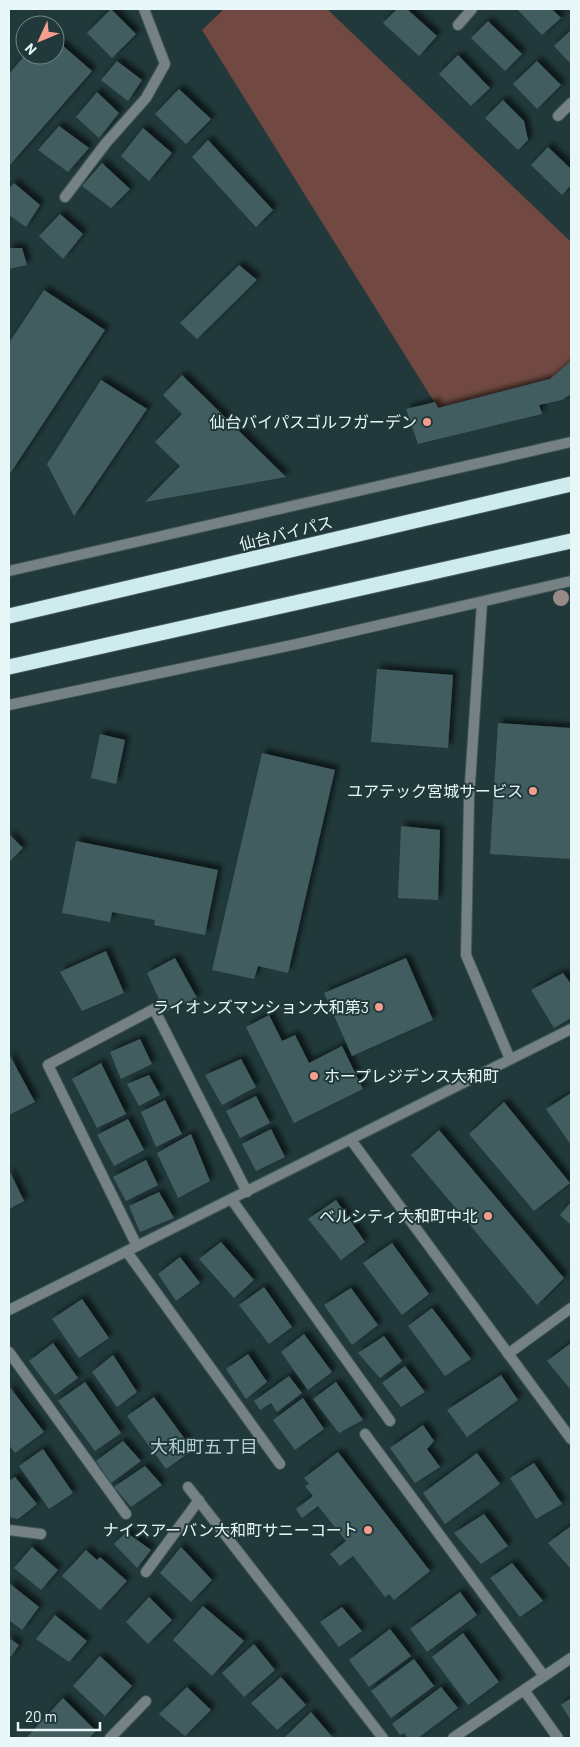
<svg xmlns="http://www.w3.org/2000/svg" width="580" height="1747" viewBox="0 0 580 1747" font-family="Barlow,'Noto Sans JP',sans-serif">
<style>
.green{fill:#714942}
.building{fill:#435d5e;filter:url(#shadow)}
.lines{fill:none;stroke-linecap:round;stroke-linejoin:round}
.lane-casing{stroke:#415759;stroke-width:12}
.street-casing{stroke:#415759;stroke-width:12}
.highway-casing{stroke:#415759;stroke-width:17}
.lane{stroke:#758182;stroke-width:10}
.street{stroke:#758182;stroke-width:10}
.highway{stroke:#ceebed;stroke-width:15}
.tree{fill:#9a8a86}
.poi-dot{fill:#f59d8e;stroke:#21393b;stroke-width:2}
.labels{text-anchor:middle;stroke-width:4;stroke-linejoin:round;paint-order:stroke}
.poi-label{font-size:16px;fill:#e8f7f8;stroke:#21393b;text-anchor:end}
.street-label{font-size:16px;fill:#e8f7f8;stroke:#21393b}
.neighbourhood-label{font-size:18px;fill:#b4d0d2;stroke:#21393b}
</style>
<defs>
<filter id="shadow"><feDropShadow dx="4.5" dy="-4.5" stdDeviation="2.5" flood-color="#0009"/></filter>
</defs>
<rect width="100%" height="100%" fill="#21393b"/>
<polygon class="green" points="224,9 327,9 571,242 571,361 550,379 438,408 202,30"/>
<g class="building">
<polygon points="111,9 136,34 112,58 87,33"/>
<polygon points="397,9 407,9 437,36 419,56 383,23"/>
<polygon points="517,9 552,9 561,18 542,35"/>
<polygon points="488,21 522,54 505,71 471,38"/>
<polygon points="571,30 571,64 554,46"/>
<polygon points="55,39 92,71 9,166 9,74 25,55 55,55"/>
<polygon points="458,55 490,88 471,106 439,74"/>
<polygon points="117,61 142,80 128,101 101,80"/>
<polygon points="537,61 561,85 537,109 513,84"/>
<polygon points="179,89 211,119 186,144 155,114"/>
<polygon points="97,92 119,113 99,138 76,117"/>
<polygon points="503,100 524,121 528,140 518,150 485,118"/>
<polygon points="59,126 89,148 68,172 38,150"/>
<polygon points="143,128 172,153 149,181 121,156"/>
<polygon points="208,140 273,210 256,227 192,157"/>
<polygon points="548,147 571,169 571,185 562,195 531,165"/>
<polygon points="102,163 130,189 111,208 82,186"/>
<polygon points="14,183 40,205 26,227 9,215 9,189"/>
<polygon points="60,214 83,234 63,259 39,236"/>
<polygon points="9,248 22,248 27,265 9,269"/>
<polygon points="239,265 257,280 197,339 180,323"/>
<polygon points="44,290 105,330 9,475 9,343"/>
<polygon points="571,361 571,394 562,400 539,405 542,414 418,444 406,409 435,402 438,408 550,379"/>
<polygon points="182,375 286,477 145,502 180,466 155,442 182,414 163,395"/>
<polygon points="101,380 147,409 74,516 47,464"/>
<polygon points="377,669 453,675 448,748 371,742"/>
<polygon points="498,723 571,728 571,859 490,854"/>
<polygon points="100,734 125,740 116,784 91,778"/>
<polygon points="262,753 335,770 288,973 258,966 254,979 212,970"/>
<polygon points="401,826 440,830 438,900 398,898"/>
<polygon points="9,834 23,848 9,862"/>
<polygon points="76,841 218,870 205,935 154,925 155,920 112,912 110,922 62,913"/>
<polygon points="106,951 124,993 82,1011 60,972"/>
<polygon points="175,958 197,998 165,1012 147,973"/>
<polygon points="406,958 433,1020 352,1056 324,993"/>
<polygon points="563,973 571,984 571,1018 554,1028 531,990"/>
<polygon points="269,1015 282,1041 295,1035 309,1063 342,1046 363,1089 294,1123 246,1027"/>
<polygon points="140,1039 152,1064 121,1079 110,1052"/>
<polygon points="9,1054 35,1102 9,1115"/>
<polygon points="241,1059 256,1087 222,1105 205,1075"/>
<polygon points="101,1063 126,1114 97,1128 72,1079"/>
<polygon points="149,1075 160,1095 139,1106 127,1084"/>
<polygon points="571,1093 571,1145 546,1109"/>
<polygon points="256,1096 270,1123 240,1138 226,1111"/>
<polygon points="165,1100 182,1134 156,1147 141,1112"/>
<polygon points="504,1102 570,1183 534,1211 469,1134"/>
<polygon points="128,1119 144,1150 114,1166 97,1135"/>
<polygon points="271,1129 285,1157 256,1171 242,1144"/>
<polygon points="439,1130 564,1278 537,1305 411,1155"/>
<polygon points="191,1134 210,1181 178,1198 157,1153"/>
<polygon points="146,1160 158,1185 126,1201 113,1177"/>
<polygon points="9,1170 24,1201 9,1209"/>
<polygon points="159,1192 174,1218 140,1232 129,1206"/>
<polygon points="336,1200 365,1242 341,1260 308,1219"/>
<polygon points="571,1202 571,1225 560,1215"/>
<polygon points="221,1242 254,1280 234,1298 199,1259"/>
<polygon points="392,1243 429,1294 402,1315 363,1263"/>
<polygon points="180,1257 200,1283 176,1301 158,1274"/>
<polygon points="264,1287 292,1327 269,1344 239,1305"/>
<polygon points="351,1288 378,1325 352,1345 324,1305"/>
<polygon points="82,1299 109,1338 79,1358 52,1319"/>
<polygon points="432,1308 471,1359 445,1376 408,1326"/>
<polygon points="304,1334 332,1372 308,1390 281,1352"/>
<polygon points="384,1336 402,1361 380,1378 358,1353"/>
<polygon points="53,1343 78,1378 55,1395 29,1361"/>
<polygon points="571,1343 571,1390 547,1361"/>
<polygon points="248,1354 267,1382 246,1399 226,1369"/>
<polygon points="113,1355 137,1392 117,1407 92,1372"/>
<polygon points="405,1366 425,1392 401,1407 382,1383"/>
<polygon points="501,1375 518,1400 467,1437 447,1410"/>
<polygon points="289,1376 302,1393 277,1412 271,1403 260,1410 254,1401"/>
<polygon points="85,1382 121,1433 95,1451 58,1401"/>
<polygon points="336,1382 363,1420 339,1433 313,1399"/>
<polygon points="9,1386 44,1432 15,1453 9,1445"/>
<polygon points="154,1397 193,1450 166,1469 127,1416"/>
<polygon points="303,1398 324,1429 295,1450 273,1420"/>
<polygon points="423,1425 434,1441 427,1449 440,1467 415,1483 390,1448"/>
<polygon points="123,1441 141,1461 111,1483 96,1461"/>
<polygon points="43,1449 73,1493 49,1509 19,1466"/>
<polygon points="338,1452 430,1571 394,1600 389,1594 385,1597 353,1556 340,1566 330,1554 346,1541 318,1506 302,1518 296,1509 313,1496 305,1486 309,1484 304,1478"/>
<polygon points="477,1453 500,1484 445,1524 423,1493"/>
<polygon points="534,1463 562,1504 536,1519 510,1478"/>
<polygon points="145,1466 162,1485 131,1507 114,1487"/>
<polygon points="15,1477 37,1504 18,1519 9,1517 9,1481"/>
<polygon points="484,1514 508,1546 481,1564 454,1533"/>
<polygon points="571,1526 571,1569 548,1543"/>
<polygon points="126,1532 151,1550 137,1568 114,1544"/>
<polygon points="32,1547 58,1570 41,1590 14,1568"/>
<polygon points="181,1547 212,1580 191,1602 160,1573"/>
<polygon points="86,1550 97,1560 100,1557 127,1581 100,1610 62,1576"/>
<polygon points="512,1563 543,1601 520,1617 490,1578"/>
<polygon points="9,1583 39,1607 22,1630 9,1620"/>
<polygon points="460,1592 477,1615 427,1652 410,1629"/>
<polygon points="149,1597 172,1620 148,1644 126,1622"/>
<polygon points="203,1606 244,1641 212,1676 173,1640"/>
<polygon points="342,1607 362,1631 339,1647 320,1622"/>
<polygon points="55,1615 87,1641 69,1662 36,1639"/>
<polygon points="390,1629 411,1656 369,1687 349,1660"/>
<polygon points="463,1633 499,1682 468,1705 432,1657"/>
<polygon points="9,1638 19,1645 9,1659"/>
<polygon points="254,1644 275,1670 244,1697 222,1673"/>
<polygon points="100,1656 132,1686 105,1716 73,1686"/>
<polygon points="414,1659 434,1686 391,1718 371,1691"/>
<polygon points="281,1677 306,1705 277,1730 251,1703"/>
<polygon points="187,1687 211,1710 185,1736 159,1714"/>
<polygon points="441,1687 458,1708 418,1738 408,1738 404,1733 400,1735 392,1724"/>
<polygon points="63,1698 96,1731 89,1738 26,1738"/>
<polygon points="571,1698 571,1720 561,1705"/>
<polygon points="311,1712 333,1738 285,1737"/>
</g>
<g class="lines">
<g class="lane-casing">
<g id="lane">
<polyline points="458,25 472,9"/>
<polyline points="558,116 571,103"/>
<polyline points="9,1530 41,1534"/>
<polyline points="524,1690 558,1738"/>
</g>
</g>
<g class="street-casing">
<g id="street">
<polyline points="65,197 106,143 146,98 165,64 144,9"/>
<polyline points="9,571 571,442"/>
<polyline points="482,602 469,799 466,955 510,1059"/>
<polyline points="9,705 297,644 571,581"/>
<polyline points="351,1140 571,1439"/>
<polyline points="232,1200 390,1421"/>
<polyline points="137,1246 48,1065 154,1009 247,1192"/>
<polyline points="127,1252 280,1464"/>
<polyline points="9,1310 571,1029"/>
<polyline points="9,1352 126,1514"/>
<polyline points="508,1354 571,1308"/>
<polyline points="365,1434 544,1676"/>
<polyline points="188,1487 383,1738"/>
<polyline points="146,1572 199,1500"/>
<polyline points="110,1738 146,1701"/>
<polyline points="453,1738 571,1658"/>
</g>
</g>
<g class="highway-casing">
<g id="highway">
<polyline points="9,616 571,484"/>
<polyline points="9,667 571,541"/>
</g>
</g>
<use href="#lane" class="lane"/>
<use href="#street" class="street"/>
<use href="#highway" class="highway"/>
</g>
<circle class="tree" cx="561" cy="598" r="8"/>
<g class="poi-dot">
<circle cx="427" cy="422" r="5"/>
<circle cx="533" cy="791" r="5"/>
<circle cx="379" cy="1007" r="5"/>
<circle cx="314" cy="1076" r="5"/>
<circle cx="488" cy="1216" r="5"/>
<circle cx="368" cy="1530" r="5"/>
</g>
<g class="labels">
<g class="poi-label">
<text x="417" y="428">仙台バイパスゴルフガーデン</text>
<text x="523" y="797">ユアテック宮城サービス</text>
<text x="369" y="1013">ライオンズマンション大和第3</text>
<text x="324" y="1082" text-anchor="start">ホープレジデンス大和町</text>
<text x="478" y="1222">ベルシティ大和町中北</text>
<text x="358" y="1536">ナイスアーバン大和町サニーコート</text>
</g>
<g class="street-label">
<text transform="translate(286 533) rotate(-14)" y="6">仙台バイパス</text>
</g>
<g class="neighbourhood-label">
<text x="204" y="1453">大和町五丁目</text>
</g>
</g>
<rect width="580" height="1747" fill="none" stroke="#e8f7f8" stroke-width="20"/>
<g transform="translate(40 40) rotate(226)"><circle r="24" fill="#21393b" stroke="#718587"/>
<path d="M0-4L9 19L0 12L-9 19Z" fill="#f59d8e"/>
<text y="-8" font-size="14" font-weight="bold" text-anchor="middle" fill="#e8f7f8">N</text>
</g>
<path d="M18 1722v8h82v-8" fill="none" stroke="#e8f7f8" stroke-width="2.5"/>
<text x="25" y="1722" font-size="15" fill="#e8f7f8" stroke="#21393b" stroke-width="4" paint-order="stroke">20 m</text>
</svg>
